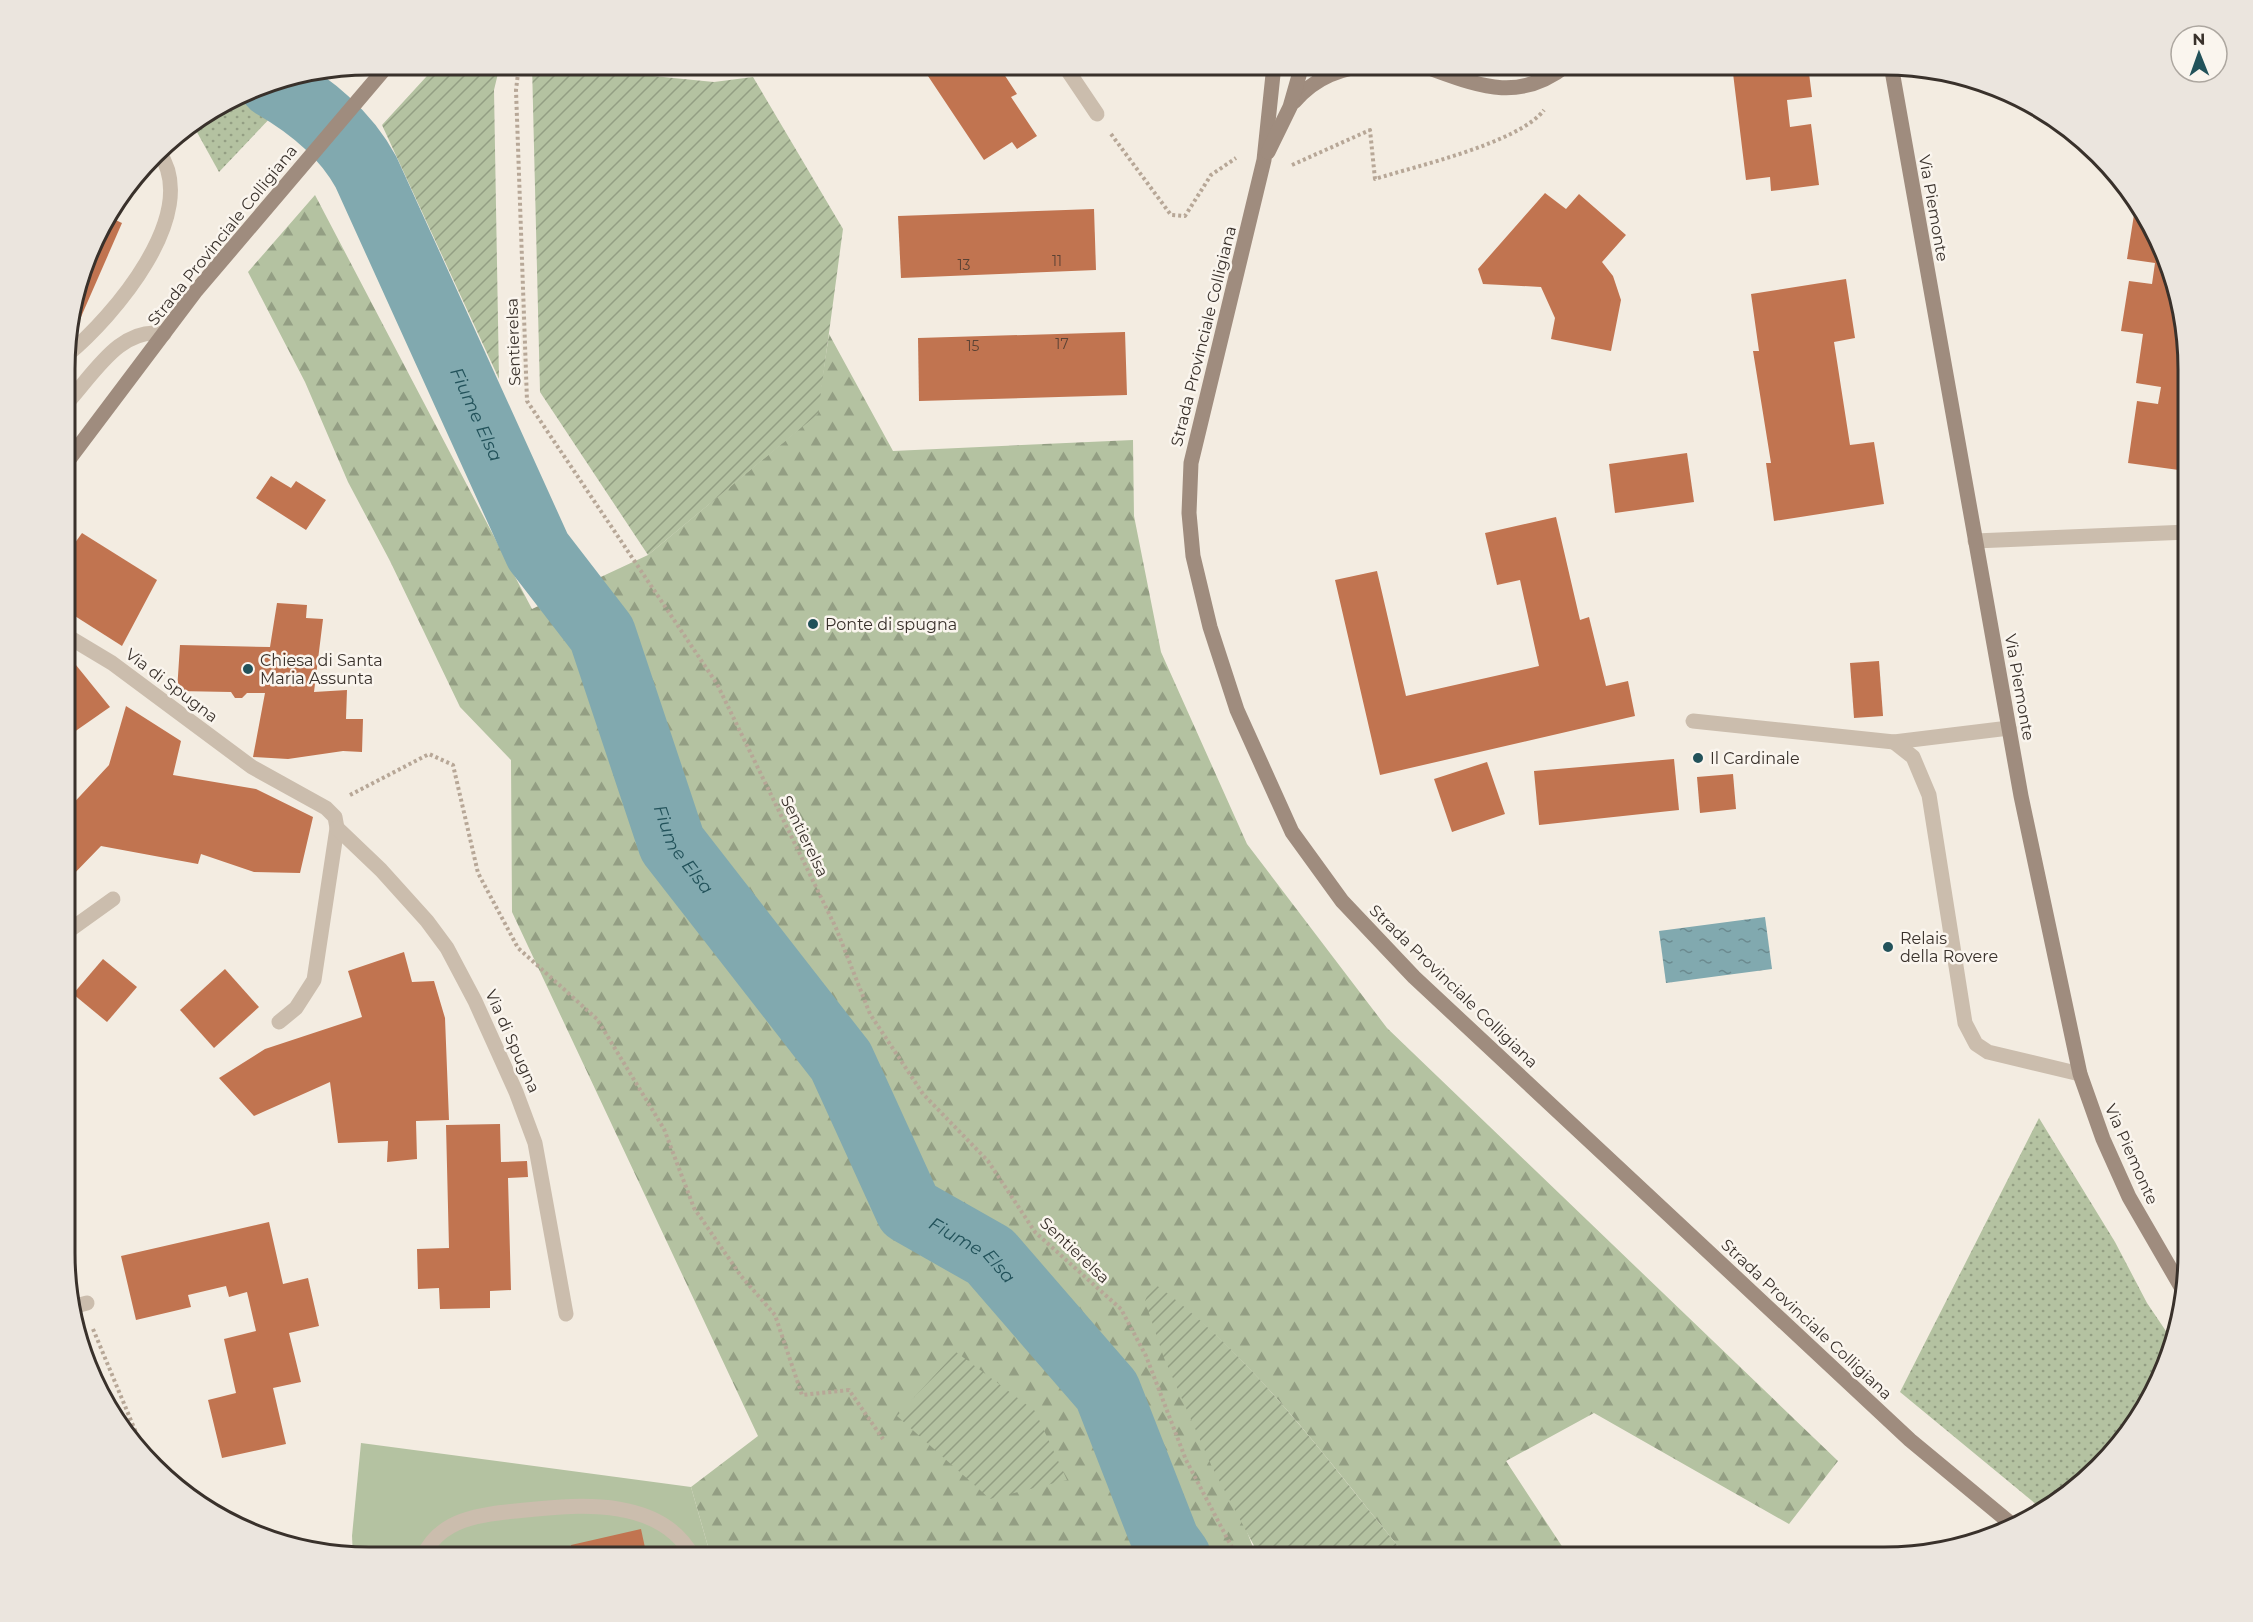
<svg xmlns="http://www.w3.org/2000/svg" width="2253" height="1622" viewBox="0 0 2253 1622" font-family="Montserrat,sans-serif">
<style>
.grass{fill:url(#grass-dots)}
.forest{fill:url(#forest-firs)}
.garden{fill:url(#garden-furrows)}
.pitch{fill:#b4c2a1}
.water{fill:url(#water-ripples)}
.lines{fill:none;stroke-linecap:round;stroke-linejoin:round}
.river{stroke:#81a9af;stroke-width:68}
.building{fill:#c17450}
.path{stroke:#b7a797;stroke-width:4;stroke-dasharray:3 3;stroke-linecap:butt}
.lane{stroke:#cbbdad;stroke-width:15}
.street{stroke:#cbbdad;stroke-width:15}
.secondary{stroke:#9f8c7e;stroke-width:15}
.poi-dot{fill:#22525a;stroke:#faf5ee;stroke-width:2}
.labels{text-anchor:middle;stroke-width:5;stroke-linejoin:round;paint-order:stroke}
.number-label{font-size:14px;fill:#5b4234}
.street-label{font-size:16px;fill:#39312b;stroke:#faf5ee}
.poi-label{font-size:16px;fill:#39312b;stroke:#faf5ee;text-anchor:start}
.water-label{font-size:18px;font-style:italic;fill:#22525a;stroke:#faf5ee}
.rim{fill:none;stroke:#39312b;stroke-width:3}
</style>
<defs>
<pattern id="grass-dots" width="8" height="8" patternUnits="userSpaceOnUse" patternTransform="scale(1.5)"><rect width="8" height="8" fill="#b4c2a1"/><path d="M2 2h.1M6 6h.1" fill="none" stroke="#939e83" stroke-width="1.8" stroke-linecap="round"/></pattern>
<pattern id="forest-firs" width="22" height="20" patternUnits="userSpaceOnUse" patternTransform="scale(1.5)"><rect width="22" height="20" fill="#b4c2a1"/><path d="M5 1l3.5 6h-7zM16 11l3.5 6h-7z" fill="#939e83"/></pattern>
<pattern id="garden-furrows" width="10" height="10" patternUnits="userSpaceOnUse" patternTransform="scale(1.5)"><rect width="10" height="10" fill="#b4c2a1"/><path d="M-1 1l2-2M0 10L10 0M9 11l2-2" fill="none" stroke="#939e83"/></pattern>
<pattern id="water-ripples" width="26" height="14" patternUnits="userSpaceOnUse" patternTransform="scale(1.5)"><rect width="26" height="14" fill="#81a9af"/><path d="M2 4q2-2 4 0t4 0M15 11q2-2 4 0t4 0" fill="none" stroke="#6b8a8f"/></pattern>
</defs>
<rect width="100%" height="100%" fill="#f3ece1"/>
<g class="grass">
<polygon points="309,77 219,172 193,125 253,88"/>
<polygon points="2039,1118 2115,1242 2147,1303 2174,1343 2172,1351 2125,1438 2084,1482 2043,1510 1900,1392"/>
</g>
<path class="forest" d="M315,195L532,609L648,555L817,414L829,334L893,451L1133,440L1134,516L1161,652L1247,844L1387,1028L1838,1461L1789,1524L1594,1413L1506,1461L1569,1557H1407C1328,1462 1253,1354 1152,1283L1254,1550L1260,1557H711L691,1487L758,1436L512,912L511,760L460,707L390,561L348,482L305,382L248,272Z"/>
<g class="garden">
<polygon points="437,65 500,65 494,90 499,379 382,125"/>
<polygon points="532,65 591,65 592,70 714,82 753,77 843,229 818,414 648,555 540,392"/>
<path d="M1152,1282C1253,1354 1328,1462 1407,1557H1260L1212,1467L1164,1358L1145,1301Z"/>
<polygon points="956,1352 1035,1411 1067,1480 990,1499 897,1416"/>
</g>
<polygon class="pitch" points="361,1443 691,1487 711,1557 353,1557 352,1536"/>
<polygon class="water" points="1765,917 1772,969 1666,983 1659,931"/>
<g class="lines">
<path class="river" id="s1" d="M273,84C311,106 345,133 366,172L538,551L602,634L672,844L841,1061L909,1210L990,1256L1107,1391L1166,1542L1177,1557"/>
</g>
<g class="building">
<polygon points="925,65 998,65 1017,94 1011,97 1037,136 1017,149 1012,142 984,160 922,67"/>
<polygon points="1732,65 1808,65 1812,97 1787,100 1790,127 1811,124 1819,185 1771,191 1770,177 1746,180"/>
<polygon points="1545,193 1566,209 1579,194 1626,235 1602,262 1613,276 1621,300 1611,351 1551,339 1555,318 1541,287 1483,284 1478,269"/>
<polygon points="2136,202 2157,234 2181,322 2178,339 2185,340 2188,350 2186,471 2128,463 2137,401 2158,404 2161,387 2136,383 2143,334 2121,331 2129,281 2152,284 2155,263 2127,259"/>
<polygon points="1094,209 1096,270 901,278 898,216"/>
<polygon points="109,217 122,223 74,333 67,330 96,234"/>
<polygon points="1846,279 1855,338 1834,342 1850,445 1874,442 1884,504 1774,521 1766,463 1771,463 1753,351 1759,351 1751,294"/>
<polygon points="1125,332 1127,395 919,401 918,338"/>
<polygon points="1687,453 1694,502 1615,513 1609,464"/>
<polygon points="271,476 291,488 296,481 326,500 306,530 256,498"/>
<polygon points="1556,517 1580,620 1589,617 1606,686 1628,681 1635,716 1380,775 1335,580 1377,571 1406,696 1539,666 1520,580 1497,585 1485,533"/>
<polygon points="82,533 157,580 122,646 67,611 67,554"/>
<polygon points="277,603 307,605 306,618 323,619 314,692 347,690 346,719 363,719 362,752 343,751 288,759 253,757 265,693 247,693 242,698 235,698 231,692 177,691 180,645 270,647"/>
<polygon points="67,654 110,707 67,737"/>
<polygon points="1879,661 1883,716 1854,718 1850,663"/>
<polygon points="126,706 181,741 173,775 256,789 313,817 300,873 254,872 201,854 198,864 101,846 67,881 67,810 109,765"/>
<polygon points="1674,759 1679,810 1539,825 1534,771"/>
<polygon points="1487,762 1505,814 1452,832 1434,779"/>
<polygon points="1733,774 1736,809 1700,813 1697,777"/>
<polygon points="404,952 412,982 434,981 445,1018 449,1120 416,1121 417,1159 387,1162 388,1141 338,1143 330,1082 254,1116 219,1078 265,1049 362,1017 348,971"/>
<polygon points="103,959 137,987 107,1022 73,994"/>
<polygon points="225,969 259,1007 214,1048 180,1010"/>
<polygon points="500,1124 501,1162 527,1161 528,1177 508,1178 511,1290 490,1291 490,1308 440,1309 439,1288 418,1289 417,1249 449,1248 446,1125"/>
<polygon points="269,1222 283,1284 308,1278 319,1326 289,1333 301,1382 273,1388 286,1444 222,1458 208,1400 236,1393 224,1339 256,1331 247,1292 229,1297 226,1286 188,1295 191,1307 136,1320 121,1256"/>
<polygon points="641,1529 647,1557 573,1557 571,1545"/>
<polygon points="680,1549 682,1557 648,1557 648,1556"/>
</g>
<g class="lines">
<g class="path">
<polyline points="519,65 516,90 527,401 717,684 836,928 870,1014 923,1094 988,1161 1035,1232 1121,1309 1146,1356 1186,1460 1237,1557"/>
<polyline points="415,73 423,65"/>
<polyline points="1111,134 1171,215 1185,216 1211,175 1236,158"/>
<path d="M1292,165L1370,130L1375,179C1416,166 1519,143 1544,110"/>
<polyline points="350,795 429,754 453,765 478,873 518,948 597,1019 664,1129 694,1208 741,1276 775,1315 802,1395 849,1390 883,1439"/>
<polyline points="93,1329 142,1447"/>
</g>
<g class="lane">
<path d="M67,355C113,317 202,214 159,152"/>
<path d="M67,403C93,375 121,325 164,334"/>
<polyline points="1975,541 2188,532"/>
<polyline points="1693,721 1894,742 2009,728"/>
<polyline points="1894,742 1913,757 1929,795 1965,1023 1976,1044 1988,1052 2080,1074"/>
<polyline points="72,1307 87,1303"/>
<path d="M423,1557C440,1516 487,1514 526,1510C582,1504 662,1498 693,1557"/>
</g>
<g class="street">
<polyline points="1064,65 1097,114"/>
<polyline points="67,636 112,663 252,767 326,808 335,817 337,828 314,980 296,1008 279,1022"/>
<polyline points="337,828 381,870 427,921 447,948 475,1001 516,1092 535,1143 566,1314"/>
<polyline points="67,932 113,899"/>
</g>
<g class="secondary">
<polyline points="1274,65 1264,160 1191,463 1189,513 1193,556 1210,627 1237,710 1292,832 1342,901 1414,977 1910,1440 2015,1527"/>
<path d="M1421,65C1475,84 1516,105 1567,65"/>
<polyline points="1891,65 2021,796 2080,1074 2103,1139 2129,1197 2184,1292"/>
<path d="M1294,102C1315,77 1342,67 1375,65"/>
<polyline points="1268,152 1290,107 1302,65"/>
<polyline points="67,462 195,292 388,65"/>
</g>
</g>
<g class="poi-dot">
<circle cx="813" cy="624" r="6"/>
<circle cx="248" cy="669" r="6"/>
<circle cx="1698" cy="758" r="6"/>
<circle cx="1888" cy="947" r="6"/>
</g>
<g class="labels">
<g class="number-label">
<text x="1057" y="266">11</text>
<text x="964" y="270">13</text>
<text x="1062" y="349">17</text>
<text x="973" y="351">15</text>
</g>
<g class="street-label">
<text transform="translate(1934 208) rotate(80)" y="6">Via Piemonte</text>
<text transform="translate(222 235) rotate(-51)" y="6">Strada Provinciale Colligiana</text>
<text transform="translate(1203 336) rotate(-76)" y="6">Strada Provinciale Colligiana</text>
<text transform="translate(513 342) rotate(-92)" y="6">Sentierelsa</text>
<text transform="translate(172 685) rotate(37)" y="6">Via di Spugna</text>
<text transform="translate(2020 687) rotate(80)" y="6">Via Piemonte</text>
<text transform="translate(805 836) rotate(64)" y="6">Sentierelsa</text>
<text transform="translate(1454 986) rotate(44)" y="6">Strada Provinciale Colligiana</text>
<text transform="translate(513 1041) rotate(66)" y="6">Via di Spugna</text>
<text transform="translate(2132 1154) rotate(66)" y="6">Via Piemonte</text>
<text transform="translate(1075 1250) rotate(43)" y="6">Sentierelsa</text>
<text transform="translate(1807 1319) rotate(43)" y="6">Strada Provinciale Colligiana</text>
</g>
<g class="poi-label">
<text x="825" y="630">Ponte di spugna</text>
<text x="260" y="666">Chiesa di Santa<tspan x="260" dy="18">Maria Assunta</tspan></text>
<text x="1710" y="764">Il Cardinale</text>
<text x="1900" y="944">Relais<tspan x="1900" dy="18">della Rovere</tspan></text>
</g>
<g class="water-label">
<text dy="6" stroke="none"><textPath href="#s1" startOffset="396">Fiume Elsa</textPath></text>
<text dy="6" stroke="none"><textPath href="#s1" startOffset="882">Fiume Elsa</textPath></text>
<text dy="6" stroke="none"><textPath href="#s1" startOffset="1386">Fiume Elsa</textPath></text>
</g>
</g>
<path d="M0 0H2253V1622H0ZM369 75H1884A294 294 0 0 1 2178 369V1253A294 294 0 0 1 1884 1547H369A294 294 0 0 1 75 1253V369A294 294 0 0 1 369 75Z" fill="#ebe5de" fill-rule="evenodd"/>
<path class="rim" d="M369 75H1884A294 294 0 0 1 2178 369V1253A294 294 0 0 1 1884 1547H369A294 294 0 0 1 75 1253V369A294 294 0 0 1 369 75Z"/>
<g transform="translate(2199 54) rotate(359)"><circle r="28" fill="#faf5ee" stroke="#ada7a0" stroke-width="1.5"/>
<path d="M0-4.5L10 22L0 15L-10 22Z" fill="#22525a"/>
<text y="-9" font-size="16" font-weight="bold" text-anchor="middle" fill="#39312b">N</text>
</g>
</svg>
